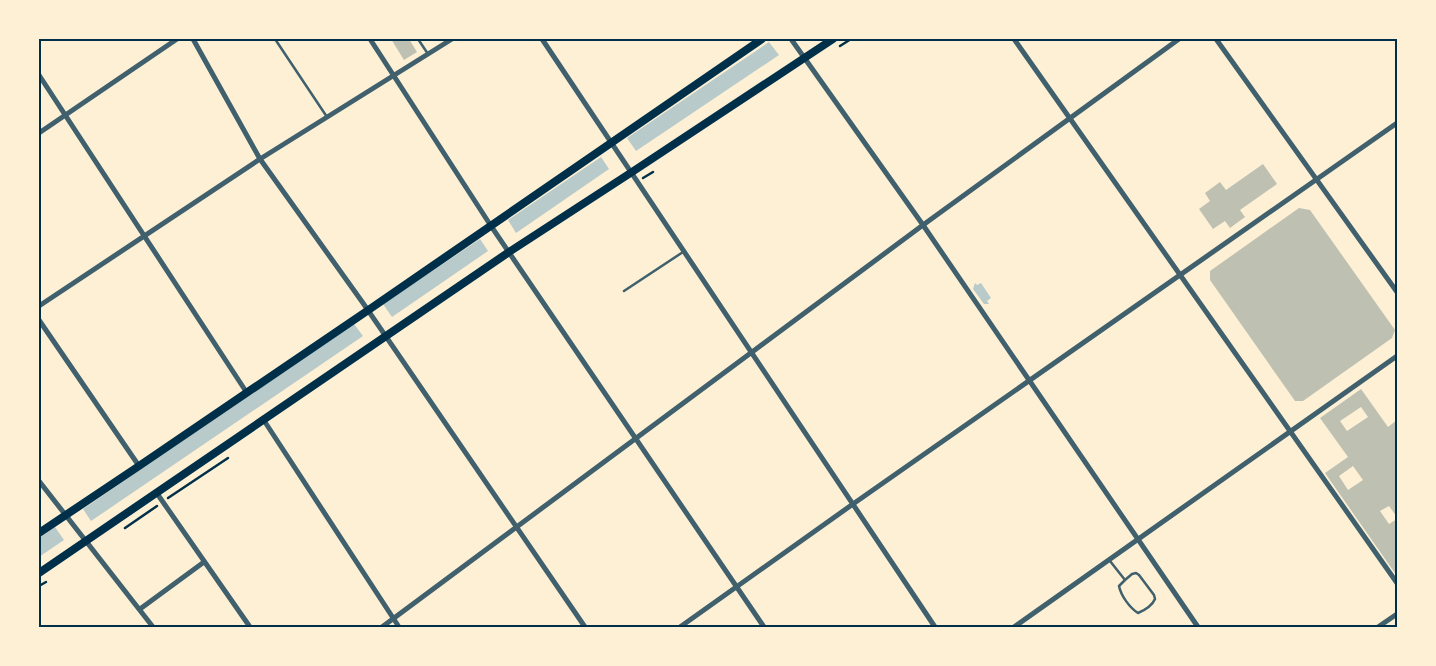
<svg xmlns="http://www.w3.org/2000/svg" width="1436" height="666" viewBox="0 0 1436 666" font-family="'PT Sans Narrow',sans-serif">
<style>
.green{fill:#b9caca}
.building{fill:#bec0b2;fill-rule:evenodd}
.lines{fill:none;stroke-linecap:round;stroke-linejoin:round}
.path{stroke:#003049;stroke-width:2.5}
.service{stroke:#3f606c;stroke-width:2.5}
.minor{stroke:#3f606c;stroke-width:5}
.primary{stroke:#003049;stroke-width:8}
.neatline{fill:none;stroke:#003049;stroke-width:2}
</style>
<rect width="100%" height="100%" fill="#fdf0d5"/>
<g class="green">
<polygon points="769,42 779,55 636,151 627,138"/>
<polygon points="601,157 609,169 516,233 508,220"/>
<polygon points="480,239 488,251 392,317 383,304"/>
<polygon points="975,283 977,285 981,283 991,298 987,301 989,304 984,304 973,289"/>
<polygon points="354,324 363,336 91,521 83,509"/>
<polygon points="55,527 64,540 39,557 39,538"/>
</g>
<g class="building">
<polygon points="391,39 409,39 417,52 404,60"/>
<polygon points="1263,164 1277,184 1240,210 1245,217 1230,228 1225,221 1213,229 1199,209 1210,201 1205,193 1220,182 1226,190"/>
<polygon points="1299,208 1310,210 1395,330 1392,338 1303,401 1295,401 1210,280 1210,271"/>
<path d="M1361,389L1388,427L1397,420V517L1389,506L1380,511L1389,524L1397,519V576L1325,473L1348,457L1320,418ZM1361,407L1368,417L1347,431L1340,421ZM1353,466L1363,480L1348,490L1339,476Z"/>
</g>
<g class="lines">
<g class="path">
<polyline points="840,46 851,39"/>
<polyline points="643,178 653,172"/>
<polyline points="168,498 228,458"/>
<polyline points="125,528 157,506"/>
<polyline points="39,586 46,582"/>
</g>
<g class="service">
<polyline points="275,39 327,117"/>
<polyline points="418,39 428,54"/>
<polyline points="624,291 683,252"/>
<path d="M1110,561L1125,580L1119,586C1121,596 1130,608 1138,613C1145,610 1152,606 1155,599L1154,595L1139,575L1136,573L1132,574L1125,580"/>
</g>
<g class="minor">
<polyline points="193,39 260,159 363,303 585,627"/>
<polyline points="370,39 491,226 764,627"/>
<polyline points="542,39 935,627"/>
<polyline points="791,39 923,225 1198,627"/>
<polyline points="1014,39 1397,583"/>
<polyline points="1216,39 1397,292"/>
<polyline points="39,75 247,393"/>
<polyline points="39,133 177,39"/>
<polyline points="39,306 260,159 452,39"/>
<polyline points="39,320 139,466"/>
<polyline points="263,419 399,627"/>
<polyline points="39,481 153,627"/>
<polyline points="156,492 250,627"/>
<polyline points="140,609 204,562"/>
<polyline points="382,627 923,225 1179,39"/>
<polyline points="680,627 853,504 1397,123"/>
<polyline points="1014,627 1397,356"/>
<polyline points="1378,627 1397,614"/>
</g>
<g class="primary">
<polyline points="39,533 139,466 367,311 762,39"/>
<polyline points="39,573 509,252 632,172 833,39"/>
</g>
</g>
<rect width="1436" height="666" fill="none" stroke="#fdf0d5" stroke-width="80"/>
<rect x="40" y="40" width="1356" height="586" class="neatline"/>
</svg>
